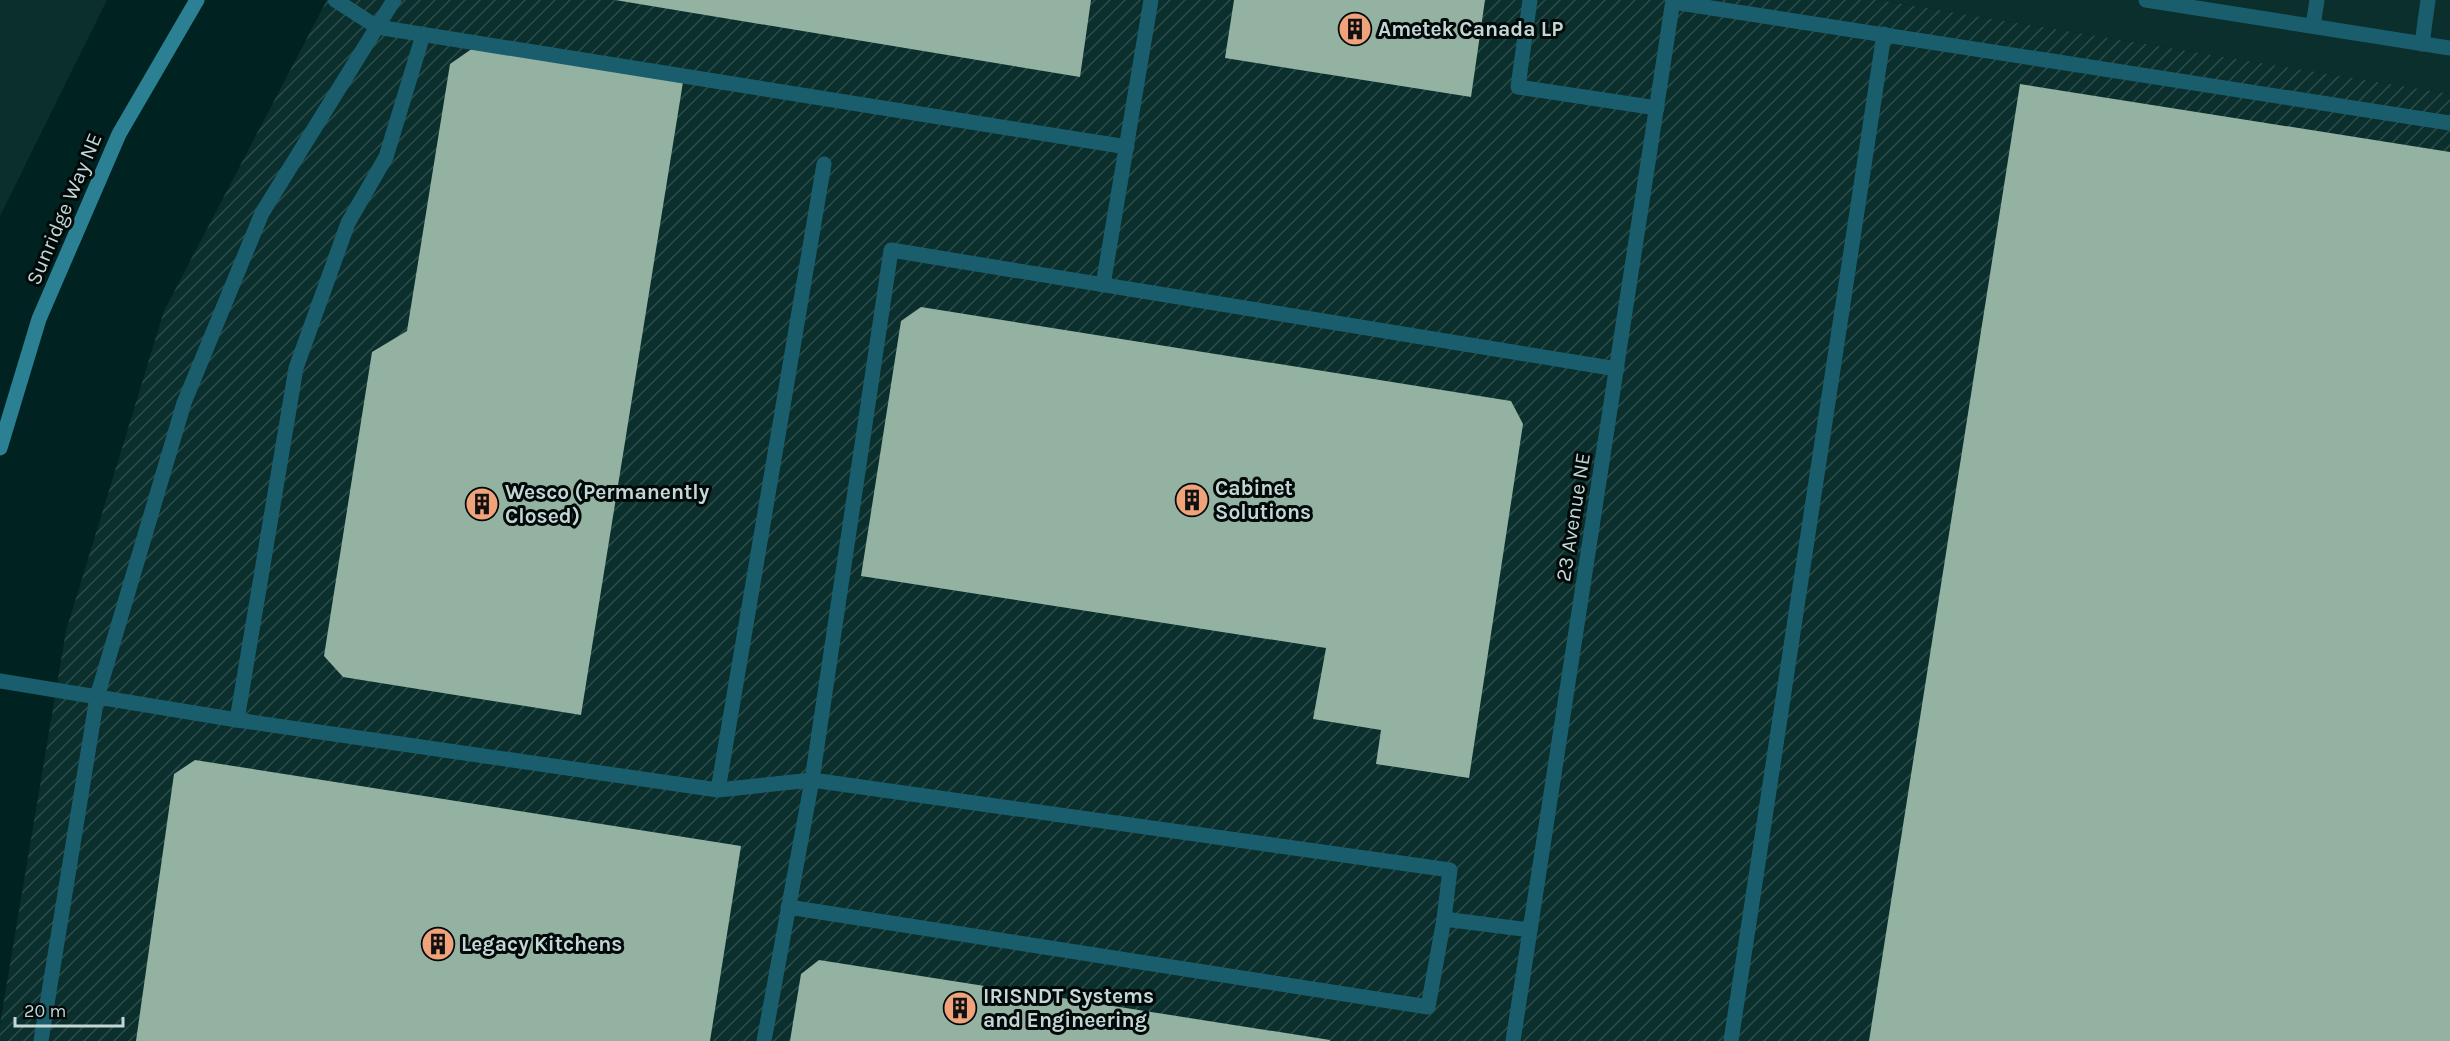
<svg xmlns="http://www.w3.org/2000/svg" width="2450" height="1041" viewBox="0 0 2450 1041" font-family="Karla,sans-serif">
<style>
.built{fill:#0b2f2d}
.industrial{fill:url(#industrial-furrows)}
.building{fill:#94b2a1}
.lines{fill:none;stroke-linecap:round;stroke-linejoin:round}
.lane{stroke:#1a5e6e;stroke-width:15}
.street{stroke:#1a5e6e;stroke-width:15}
.secondary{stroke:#2c8094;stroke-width:15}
.labels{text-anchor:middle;stroke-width:6;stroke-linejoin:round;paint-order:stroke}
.poi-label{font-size:21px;font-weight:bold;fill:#c4d7d5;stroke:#010909;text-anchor:start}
.street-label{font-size:21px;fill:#c4d7d5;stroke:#010909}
</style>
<defs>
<pattern id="industrial-furrows" width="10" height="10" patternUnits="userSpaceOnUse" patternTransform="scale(1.5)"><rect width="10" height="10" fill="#0b2f2d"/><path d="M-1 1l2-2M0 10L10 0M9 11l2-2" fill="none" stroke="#2d4c4b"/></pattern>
</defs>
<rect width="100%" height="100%" fill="#002321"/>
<g class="built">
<polygon points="0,0 107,0 0,216"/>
<polygon points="1878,0 2450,0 2450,94"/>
</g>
<polygon class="industrial" points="327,0 1878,0 2450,94 2450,1041 0,1041 0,1024 66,631 164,311"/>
<g class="building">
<polygon points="615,0 1091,0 1080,77"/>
<polygon points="1234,0 1485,0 1471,97 1225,58"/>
<polygon points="473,48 683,82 581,715 343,677 324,656 372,352 407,331 450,64"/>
<polygon points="2020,84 2450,152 2450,1041 1869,1041"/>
<polygon points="921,307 1511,401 1523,424 1469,778 1376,764 1381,730 1313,719 1326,648 861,576 901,321"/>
<polygon points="195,760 741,846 710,1041 136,1041 174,774"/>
<polygon points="819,960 1330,1040 1330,1041 790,1041 801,974"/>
</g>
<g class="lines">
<g class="lane">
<polyline points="394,0 377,27 1127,147"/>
<polyline points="1530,0 1518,87 1657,108"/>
<polyline points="2146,0 2450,48"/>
<polyline points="1673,2 2450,123"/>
<polyline points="2313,26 2317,0"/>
<polyline points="2422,44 2428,0"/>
<polyline points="1103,285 1151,0"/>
<polyline points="0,681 237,720 718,790 812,780 764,1041"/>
<polyline points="237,720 296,368 348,223 386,157 423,35"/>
<polyline points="718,790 824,164"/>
<polyline points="788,907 1428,1007 1444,919"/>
<polyline points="1530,930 1444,919 1450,870 812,780 891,250 1617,369"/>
<polyline points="41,1041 97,697 184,403 262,213 377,27 335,0"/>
<polyline points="1731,1041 1884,34"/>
</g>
<polyline class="street" points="1513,1041 1673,0"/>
<polyline class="secondary" points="0,448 39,319 119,134 197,0"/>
</g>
<defs>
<g id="building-disc" transform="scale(1.725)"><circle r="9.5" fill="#f0a27a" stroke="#010909"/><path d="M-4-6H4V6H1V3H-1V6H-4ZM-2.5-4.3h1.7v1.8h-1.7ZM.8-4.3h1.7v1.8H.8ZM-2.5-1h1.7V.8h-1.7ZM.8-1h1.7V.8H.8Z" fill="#111"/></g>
</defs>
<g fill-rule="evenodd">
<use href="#building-disc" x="1355" y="29"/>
<use href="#building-disc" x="1192" y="500"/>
<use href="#building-disc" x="482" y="504"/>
<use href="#building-disc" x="438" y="944"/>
<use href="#building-disc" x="960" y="1008"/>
</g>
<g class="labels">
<g class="poi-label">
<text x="1378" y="36">Ametek Canada LP</text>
<text x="1215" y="495">Cabinet<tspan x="1215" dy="24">Solutions</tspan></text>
<text x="505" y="499">Wesco (Permanently<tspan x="505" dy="24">Closed)</tspan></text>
<text x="461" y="951">Legacy Kitchens</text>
<text x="983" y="1003">IRISNDT Systems<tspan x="983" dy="24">and Engineering</tspan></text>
</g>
<g class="street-label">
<text transform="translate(64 209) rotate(-67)" y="7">Sunridge Way NE</text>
<text transform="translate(1573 517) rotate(-81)" y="7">23 Avenue NE</text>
</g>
</g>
<path d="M15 1017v9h108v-9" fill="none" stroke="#c4d7d5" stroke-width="3"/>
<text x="24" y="1017" font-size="18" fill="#c4d7d5" stroke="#010909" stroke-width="4.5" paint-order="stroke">20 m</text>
</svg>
